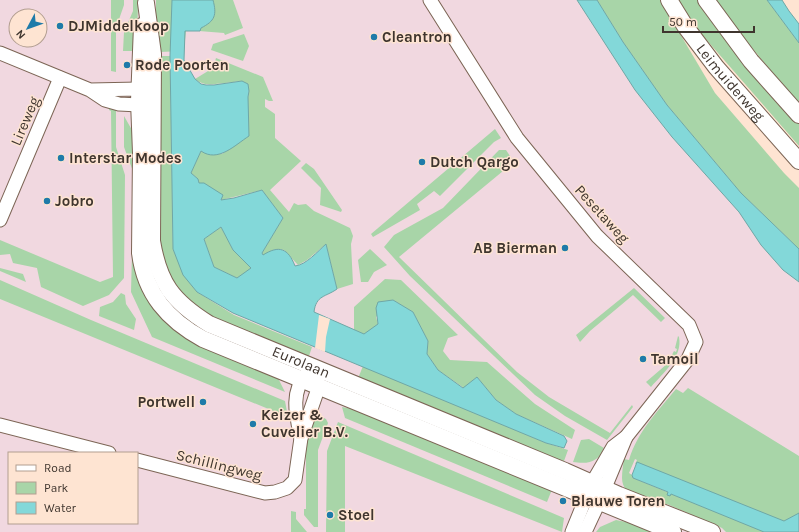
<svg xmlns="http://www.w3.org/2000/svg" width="799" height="532" viewBox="0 0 799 532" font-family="Karla,sans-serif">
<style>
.industrial{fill:#f1d8e0;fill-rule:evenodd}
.green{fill:#a8d5a8}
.water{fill:#83d8d9;stroke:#6fa7a6;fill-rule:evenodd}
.pier{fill:#fee4d2}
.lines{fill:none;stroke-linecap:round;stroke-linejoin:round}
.minor-casing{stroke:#7c6555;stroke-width:15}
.major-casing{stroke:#7c6555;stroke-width:18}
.minor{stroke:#fff;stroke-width:13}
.major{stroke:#fff;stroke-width:16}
.poi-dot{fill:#1e7ba9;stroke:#fee4d2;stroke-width:1.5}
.labels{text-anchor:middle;stroke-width:3;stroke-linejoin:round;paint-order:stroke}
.poi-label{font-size:15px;font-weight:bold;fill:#3f352e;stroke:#fee4d2;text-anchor:start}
.street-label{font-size:15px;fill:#3f352e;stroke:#fee4d2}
</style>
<rect width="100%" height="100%" fill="#fee4d2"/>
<path class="industrial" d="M0,0H608L799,236V532H0ZM16,16H40V40H16ZM9,453H137V523H9Z"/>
<g class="green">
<polygon points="111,0 124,0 124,5 116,28 116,72 111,71"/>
<polygon points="133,0 138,0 137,51 123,51 124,32 133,11"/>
<polygon points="156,0 233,0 243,28 225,35 224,33 186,30 184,51 160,52 156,51"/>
<polygon points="597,0 660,0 715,93 784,173 799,188 799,249 741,193 667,105 623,42"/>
<polygon points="677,0 699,0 775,97 799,123 799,146 697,29"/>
<polygon points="715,0 767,0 799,43 799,105 724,14"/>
<polygon points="244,34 249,46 243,61 211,50 213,44"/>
<polygon points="161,56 170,56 173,249 197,292 234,315 312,347 309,356 349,373 202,315 167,277 160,255 156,209"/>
<path d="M216,58L263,77L273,101H269L265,99V107L275,114V138L301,161L270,190L289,212L294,203L298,205L306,204L314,211L350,228L353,236L351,244L353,284L337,289L326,244L307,260L298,265L284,250L276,249L263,256L262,253L283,218L262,190L221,200L199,184L198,179L191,173L201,151L222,154L233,146L248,97L249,91L241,81C236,82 231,82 225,83C213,84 205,87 195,79L213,68Z"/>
<polygon points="109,107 116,108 116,147 125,175 124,278 109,295 83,306 41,287 37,268 13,263 10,254 0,255 0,240 100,282 113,277 111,111 109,110"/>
<polygon points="124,116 132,130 137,163 150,301 278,378 285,392 152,337 131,292 134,174 124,147"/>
<polygon points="495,129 501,138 494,142 440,196 434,191 417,204 420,210 373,237 371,234"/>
<polygon points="499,150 506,150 514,162 399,257 517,372 549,397 610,433 632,405 633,407 607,440 565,416 535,395 410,276 384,247 394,235 443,208"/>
<polygon points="306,163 314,169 342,210 341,212 320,205 321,188 301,168"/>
<polygon points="221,227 233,250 252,269 237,278 214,267 204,239"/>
<polygon points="370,249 387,265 374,272 368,282 361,282 358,260"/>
<polygon points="0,268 23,274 26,282 0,271"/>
<polygon points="385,279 401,280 458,335 448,338 443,351 450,360 487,362 535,404 575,430 572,439 516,414 496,400 477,377 464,388 438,370 427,354 428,341 413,312 393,300 376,317 378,324 364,335 354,330 354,307"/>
<polygon points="0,280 91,320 285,401 288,417 0,299"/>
<polygon points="634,288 665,318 661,322 633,295 590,331 580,342 576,335"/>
<polygon points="121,293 125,295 126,304 136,319 134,330 99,316 100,307 113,302"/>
<path d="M678,336L679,337C683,357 663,373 651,387L646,382L667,364L674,351L676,352L677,349L675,348Z"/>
<polygon points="363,366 546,443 568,450 564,461 540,456 357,381"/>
<path d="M688,388L799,456V517L783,524L635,464L637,460L635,459L629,473L632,475L633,478L765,532H726L722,528L667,504L664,508C649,502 622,498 622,478C622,472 623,465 624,459L629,460C637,432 658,411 676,389L683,393Z"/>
<polygon points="342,407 364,411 553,487 547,502 345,418"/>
<polygon points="314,413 326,419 328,423 318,450 318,527 314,527 304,515 304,509 306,509 306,447 308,432"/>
<polygon points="338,422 564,518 562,532 345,446 345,532 326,532 327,451"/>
<path d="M589,439L604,448C602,451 600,457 596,459C590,464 580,463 573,462L581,440Z"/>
<polygon points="291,511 296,512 296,519 307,532 291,532"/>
<polygon points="616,520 656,528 665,532 596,532 600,527"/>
</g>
<g class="water">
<path d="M172,0H213C217,15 215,21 201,28L200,31H185L184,60L195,79L201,84L206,85H214L242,81L248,84L249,91L248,97L249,136C235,145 218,163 201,151L191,173L198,179L199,183H204L223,195L221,200L234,198L262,190L283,218L262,253L263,255C279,245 288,248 295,266C306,265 318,251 326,244L337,289C326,297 316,295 314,312L364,334L378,324L376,308L378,302L393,300L413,312L428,341L427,354L438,370L463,388L477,377L496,400L516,414L564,436L567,441L564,448L546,443L233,313L197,292L183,275L173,249L170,56ZM221,227L233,250L251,268L237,278L214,267L204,239Z"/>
<polygon points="577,0 597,0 623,42 667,105 741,193 799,249 799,282 783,270 761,245 739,212 672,137 635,90"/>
<polygon points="767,0 782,0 789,11 799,24 799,43"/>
<polygon points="637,462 784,521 799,513 799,532 764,532 671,494 670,496 667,495 668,492 633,478 632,475"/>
</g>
<polygon class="pier" points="319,315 330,319 326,337 325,352 315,348"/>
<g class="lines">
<g class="minor-casing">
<g id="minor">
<polyline points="430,0 517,138 597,236 689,325 696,342 688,359 626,437 613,447 592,483 572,532"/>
<polyline points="0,53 90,90 105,100 119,104 139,105 152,96 139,89 90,90"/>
<polyline points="0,220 60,78"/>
<polyline points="0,425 109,453"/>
<path d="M301,438C296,415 290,392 307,373"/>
<polyline points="137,460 265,493 275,492 287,488 295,480 301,438 319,386 317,378"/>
<polyline points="585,532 599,502 626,437"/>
</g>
</g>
<g class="major-casing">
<g id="major">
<path id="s1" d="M669,0L685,26L716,67L799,161"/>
<polyline points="706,0 751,61 799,115"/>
<path id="s2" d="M146,3L153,54L152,241C159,283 172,301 209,324L565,471L619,495L712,532"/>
<path d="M142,26L139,101L141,153L140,253C145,294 168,320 203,339L673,532"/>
</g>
</g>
<use href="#minor" class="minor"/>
<use href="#major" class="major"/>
</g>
<g class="poi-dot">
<circle cx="60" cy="26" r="4"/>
<circle cx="374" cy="37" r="4"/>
<circle cx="127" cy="65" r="4"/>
<circle cx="61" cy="158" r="4"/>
<circle cx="422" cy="162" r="4"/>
<circle cx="47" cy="201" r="4"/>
<circle cx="565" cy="248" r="4"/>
<circle cx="643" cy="359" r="4"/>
<circle cx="203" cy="402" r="4"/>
<circle cx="253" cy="424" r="4"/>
<circle cx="563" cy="501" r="4"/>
<circle cx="330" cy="515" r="4"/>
</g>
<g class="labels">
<g class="poi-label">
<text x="68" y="31">DJMiddelkoop</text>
<text x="382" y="42">Cleantron</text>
<text x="135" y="70">Rode Poorten</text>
<text x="69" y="163">Interstar Modes</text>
<text x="430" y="167">Dutch Qargo</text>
<text x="55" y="206">Jobro</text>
<text x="557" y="253" text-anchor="end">AB Bierman</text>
<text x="651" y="364">Tamoil</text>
<text x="195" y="407" text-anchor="end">Portwell</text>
<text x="261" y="420">Keizer &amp;<tspan x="261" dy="17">Cuvelier B.V.</tspan></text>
<text x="571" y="506">Blauwe Toren</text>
<text x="338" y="520">Stoel</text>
</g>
<g class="street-label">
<text dy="5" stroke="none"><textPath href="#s1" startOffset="103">Leimuiderweg</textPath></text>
<text transform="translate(25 121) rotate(-67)" y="5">Lireweg</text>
<text transform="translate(602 214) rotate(48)" y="5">Pesetaweg</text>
<text dy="5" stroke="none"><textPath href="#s2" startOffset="443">Eurolaan</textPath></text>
<text transform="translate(219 465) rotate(14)" y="5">Schillingweg</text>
</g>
</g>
<rect x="8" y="452" width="130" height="72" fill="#fee4d2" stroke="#b29e90"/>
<rect x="16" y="465" width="20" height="6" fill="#ffffff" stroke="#b29e90"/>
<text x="44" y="472" font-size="12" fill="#3f352e">Road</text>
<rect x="16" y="482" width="20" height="12" fill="#a8d5a8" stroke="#b29e90"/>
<text x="44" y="492" font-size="12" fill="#3f352e">Park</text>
<rect x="16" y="502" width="20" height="12" fill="#83d8d9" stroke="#b29e90"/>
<text x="44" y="512" font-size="12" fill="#3f352e">Water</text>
<g transform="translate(28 28) rotate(229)"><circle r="19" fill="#fee4d2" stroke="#b29e90"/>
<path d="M0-3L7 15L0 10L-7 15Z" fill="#1e7ba9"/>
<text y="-6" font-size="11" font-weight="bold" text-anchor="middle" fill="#3f352e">N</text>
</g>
<path d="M663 26v6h91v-6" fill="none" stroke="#3f352e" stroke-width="2"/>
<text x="669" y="26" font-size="12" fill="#3f352e" stroke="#fee4d2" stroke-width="3" paint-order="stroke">50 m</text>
</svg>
